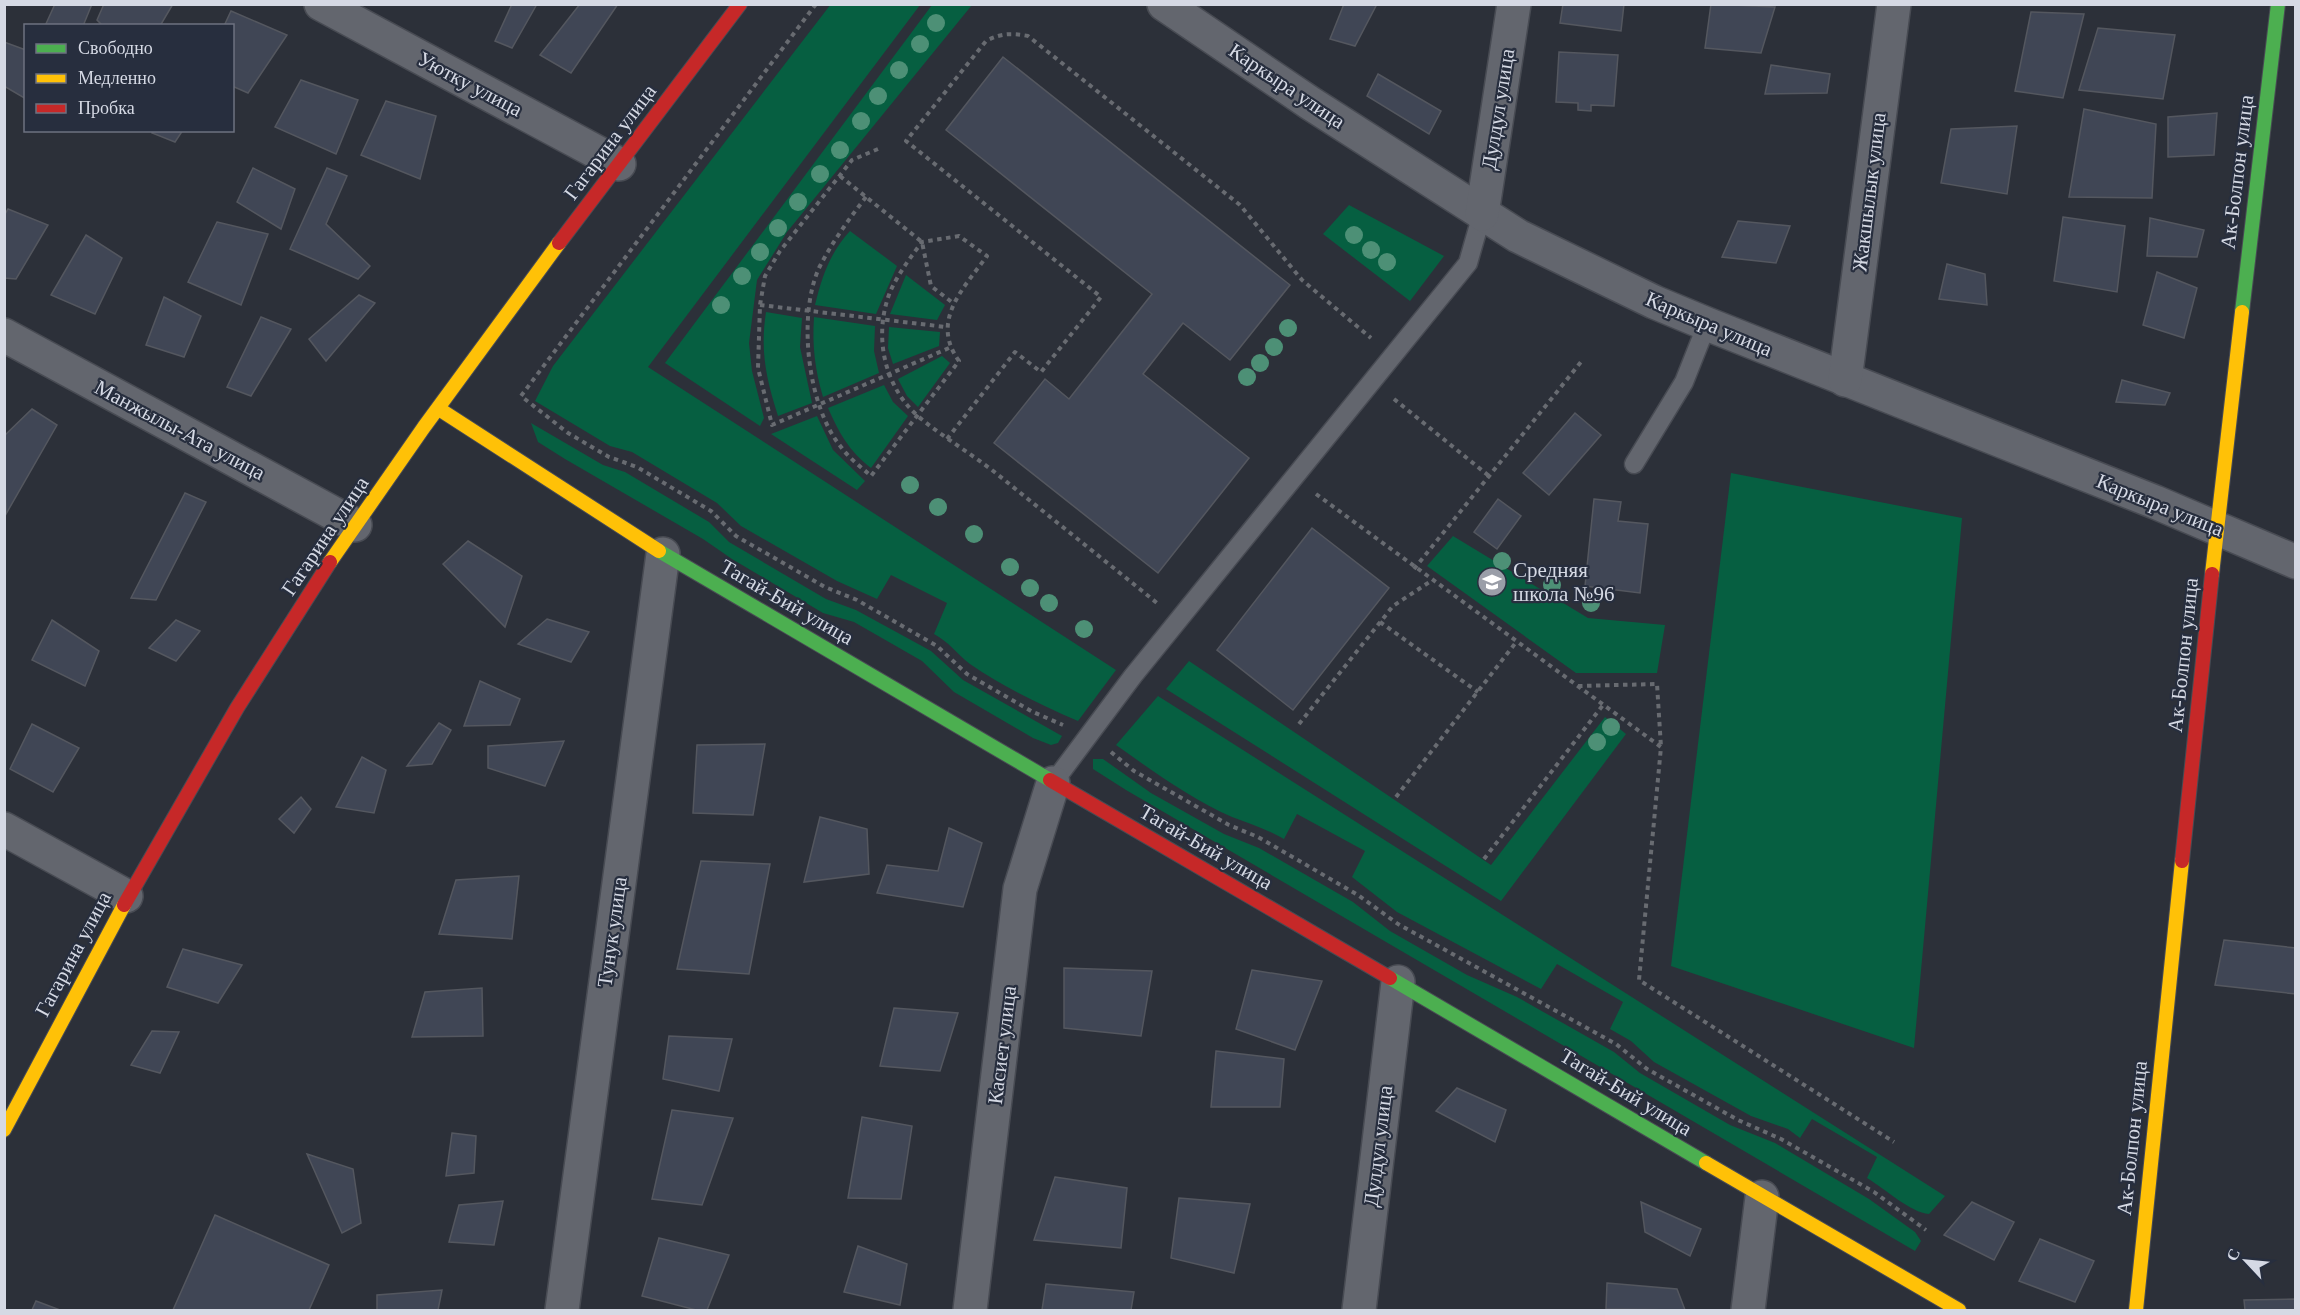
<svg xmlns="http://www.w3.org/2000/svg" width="2300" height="1315" viewBox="0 0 2300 1315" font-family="'Times New Roman',serif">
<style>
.green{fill:#065f41}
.building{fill:#404655;stroke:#54575f;stroke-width:1.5}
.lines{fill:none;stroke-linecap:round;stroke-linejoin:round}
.lane-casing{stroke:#484b53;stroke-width:21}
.street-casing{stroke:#484b53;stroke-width:36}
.fast-casing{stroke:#484b53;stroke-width:16}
.slow-casing{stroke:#484b53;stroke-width:16}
.jam-casing{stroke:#484b53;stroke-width:16}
.path{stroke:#686b71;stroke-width:4;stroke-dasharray:4.5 4.5;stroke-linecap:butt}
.lane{stroke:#63666e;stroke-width:18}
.street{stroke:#63666e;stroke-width:33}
.fast{stroke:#4caf50;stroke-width:14}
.slow{stroke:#ffc107;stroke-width:14}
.jam{stroke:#c62828;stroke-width:14}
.tree{fill:#4d9076}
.labels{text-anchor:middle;stroke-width:4.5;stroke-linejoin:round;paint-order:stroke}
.street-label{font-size:21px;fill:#d5d9e4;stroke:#272e3e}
.poi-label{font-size:21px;fill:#d5d9e4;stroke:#272e3e;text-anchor:start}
</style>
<rect width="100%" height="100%" fill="#2c3039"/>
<g class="green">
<path d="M831,4L920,5L648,367L1116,670L1078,721C1041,705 1003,687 970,664C957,654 949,642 934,634L947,603L891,575L877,599L837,581L741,526L717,503L632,452L610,446L535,401L553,366Z"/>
<polygon points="932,5 972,5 787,232 757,280 749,343 752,371 764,418 760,426 665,363"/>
<polygon points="1349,205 1444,256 1410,301 1323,234"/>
<path d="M850,231L897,266L876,314L815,305C822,276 830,253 850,231Z"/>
<polygon points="906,275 945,305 937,320 890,314"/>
<path d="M766,312L802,318L800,347L812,403L778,416C766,378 760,351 766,312Z"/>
<path d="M814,317L875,326L874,351L879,373L823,397C815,370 812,346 814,317Z"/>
<polygon points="889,327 940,332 939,346 893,364 888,348"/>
<polygon points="942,356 950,363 918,407 907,396 898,379"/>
<path d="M884,385L893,402L908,416L871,468C849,451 839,433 828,408Z"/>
<polygon points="817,416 833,450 865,481 857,490 771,434"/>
<polygon points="531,423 603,465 625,472 709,522 729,542 826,599 856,610 931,651 963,680 1062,736 1058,743 1051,745 1033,738 954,692 922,661 854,622 823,613 732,559 703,539 565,459 538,442"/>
<polygon points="1731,473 1962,518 1914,1048 1671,966"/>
<polygon points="1453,536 1588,618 1665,625 1657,673 1576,673 1427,566"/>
<polygon points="1189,661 1491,865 1605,717 1626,734 1501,901 1166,689"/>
<path d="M1158,696L1945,1196L1929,1214C1911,1213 1884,1188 1867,1178L1877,1157L1812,1119L1800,1138L1788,1129L1751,1116L1654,1062L1631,1041L1610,1029L1623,1002L1557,964L1541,989L1397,912L1352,877L1365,851L1297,814L1284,839C1267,829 1250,824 1232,817C1193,800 1151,770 1116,745Z"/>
<polygon points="1093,759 1103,759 1151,793 1224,834 1259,848 1353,902 1390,931 1467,975 1517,997 1614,1052 1640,1073 1730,1125 1775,1143 1869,1199 1915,1232 1921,1241 1915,1251 1126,790 1093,769"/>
</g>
<g class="building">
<polygon points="55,4 92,4 83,26 45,26"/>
<polygon points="104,4 173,4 160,26 103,26 97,20"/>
<polygon points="512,4 537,4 512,48 495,41"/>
<polygon points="580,4 618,4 571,73 540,55"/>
<polygon points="1344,4 1377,4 1355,46 1330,39"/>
<polygon points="1563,4 1624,4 1621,31 1560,23"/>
<polygon points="1711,4 1775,7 1761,53 1705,48"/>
<polygon points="231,11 287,35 248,93 232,86 232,26 224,26"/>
<polygon points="2031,12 2084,14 2063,98 2015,91"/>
<polygon points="2098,28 2175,35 2163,99 2079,90"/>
<polygon points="4,42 26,50 26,99 4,86"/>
<polygon points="1559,52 1618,55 1614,106 1591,105 1591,111 1578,110 1578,103 1556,102"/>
<polygon points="1003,57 1290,285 1230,360 1183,323 1143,374 1249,458 1158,573 994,443 1045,379 1069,399 1152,294 946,130"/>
<polygon points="1771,65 1830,74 1827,93 1765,94"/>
<polygon points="1378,74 1441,111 1429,134 1367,96"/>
<polygon points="301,80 358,100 336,154 275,127"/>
<polygon points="386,101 436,116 420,179 361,155"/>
<polygon points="2084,109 2156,124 2152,198 2069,197"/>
<polygon points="2217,113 2214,155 2168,157 2168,117"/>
<polygon points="2017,126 2007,194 1941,183 1951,129"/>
<polygon points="154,130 183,130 175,142 152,133"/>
<polygon points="253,168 295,189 281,229 237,202"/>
<polygon points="327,168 347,176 326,224 370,266 358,279 290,249"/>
<polygon points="8,209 48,225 16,279 4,278 4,216"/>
<polygon points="2063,217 2125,226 2117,292 2054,281"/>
<polygon points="2150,218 2204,230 2197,257 2147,256"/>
<polygon points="1738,221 1790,226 1776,263 1722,257"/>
<polygon points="217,222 268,234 241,305 188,282"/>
<polygon points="86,235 122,258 95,314 51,295"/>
<polygon points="1947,264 1985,274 1987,305 1939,299"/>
<polygon points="2157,272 2197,288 2184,338 2143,325"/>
<polygon points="359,295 375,303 326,361 309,339"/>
<polygon points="164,297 201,316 184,357 146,345"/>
<polygon points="261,317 291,329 251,396 227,387"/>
<polygon points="2122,380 2170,393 2165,405 2116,402"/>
<polygon points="32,409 57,425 6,514 4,436"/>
<polygon points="1575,413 1601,435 1549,495 1523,473"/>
<polygon points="185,493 206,502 156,600 131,598"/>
<polygon points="1498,499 1521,516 1497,549 1474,532"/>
<polygon points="1594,499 1621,502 1618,521 1648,524 1640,593 1585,586"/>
<polygon points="1312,528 1389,588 1293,710 1217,650"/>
<polygon points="468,541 522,576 505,627 443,564"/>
<polygon points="547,619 589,632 571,662 518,644"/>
<polygon points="52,620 99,651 85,686 32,660"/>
<polygon points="176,620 200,631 176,661 149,648"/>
<polygon points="480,681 520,699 510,725 464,726"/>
<polygon points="439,723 451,730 432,764 407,766"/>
<polygon points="32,724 79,748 53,792 10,769"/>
<polygon points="564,741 545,786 488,768 488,746"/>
<polygon points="765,744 753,815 693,813 697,745"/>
<polygon points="362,757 386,770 374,813 336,807"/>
<polygon points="301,797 311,809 294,833 279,819"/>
<polygon points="820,817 867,829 869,874 804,882"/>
<polygon points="949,828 982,843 963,907 877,893 887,865 938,871"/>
<polygon points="701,861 770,864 749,974 677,969"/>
<polygon points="519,876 512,939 439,934 456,880"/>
<polygon points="2224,940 2296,948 2296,994 2215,985"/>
<polygon points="183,949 242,965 218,1003 167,987"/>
<polygon points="1064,968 1152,971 1141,1036 1064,1028"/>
<polygon points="1252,970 1322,981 1295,1050 1236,1029"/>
<polygon points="482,988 483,1036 412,1037 425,992"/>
<polygon points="894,1008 958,1013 940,1071 880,1066"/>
<polygon points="152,1031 179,1032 160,1073 131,1065"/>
<polygon points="669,1036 732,1039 719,1091 663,1079"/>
<polygon points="1216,1051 1284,1059 1280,1107 1211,1107"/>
<polygon points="1457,1088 1506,1110 1495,1142 1436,1111"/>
<polygon points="672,1110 733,1118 702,1205 652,1199"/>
<polygon points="862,1117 912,1126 901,1199 848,1198"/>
<polygon points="452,1133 476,1136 474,1173 446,1176"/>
<polygon points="307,1154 353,1169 361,1223 342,1233"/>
<polygon points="1055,1177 1127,1188 1121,1248 1034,1240"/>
<polygon points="1179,1198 1250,1204 1234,1273 1171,1258"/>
<polygon points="503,1201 494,1245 449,1242 459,1205"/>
<polygon points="1641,1202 1701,1229 1690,1256 1645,1232"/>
<polygon points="1972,1202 2014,1222 1994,1260 1944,1235"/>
<polygon points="215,1215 329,1265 309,1310 173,1310"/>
<polygon points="659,1238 729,1255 707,1310 696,1310 642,1296"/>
<polygon points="2040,1239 2094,1261 2075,1302 2019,1281"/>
<polygon points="858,1246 907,1264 900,1305 844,1292"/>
<polygon points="1607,1283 1677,1289 1685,1310 1606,1309"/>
<polygon points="1046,1284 1134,1292 1131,1310 1042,1310"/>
<polygon points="442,1290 438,1310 377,1310 377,1295"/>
<polygon points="2296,1299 2296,1310 2245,1310 2244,1300"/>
<polygon points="36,1301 60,1310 32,1310"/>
</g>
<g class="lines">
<g class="lane-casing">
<g id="lane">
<polyline points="1634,464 1684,382 1707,324"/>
<polyline points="1053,783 1133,676 1468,263 1482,214"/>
</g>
</g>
<g class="street-casing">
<g id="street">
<polyline points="321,4 619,164"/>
<polyline points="1164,4 1310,103 1518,236 1654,302 1707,324 2155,502 2296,562"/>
<polyline points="1482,214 1514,4"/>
<polyline points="4,335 355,525"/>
<polyline points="1845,380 1894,4"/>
<polyline points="4,829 126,896"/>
<polyline points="562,1310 663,554"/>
<polyline points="970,1310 1020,889 1053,783"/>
<polyline points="1359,1310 1398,982"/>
<polyline points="1748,1310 1762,1197"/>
</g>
</g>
<g class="fast-casing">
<g id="fast">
<polyline points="2242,312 2278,4"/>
<polyline points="659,551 1050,780"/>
<polyline points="1390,978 1706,1163"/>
</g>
</g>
<g class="slow-casing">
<g id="slow">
<polyline points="439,409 659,551"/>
<polyline points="330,562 424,427 559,243"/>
<polyline points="2212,574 2242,312"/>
<polyline points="4,1130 124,905"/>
<polyline points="1706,1163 1959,1310"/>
<polyline points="2136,1310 2182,861"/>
</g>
</g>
<g class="jam-casing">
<g id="jam">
<polyline points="559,243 740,4"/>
<polyline points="1050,780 1390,978"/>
<polyline points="2182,861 2212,574"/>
<polyline points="124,905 237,708 330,562"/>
</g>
</g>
<g class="path">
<polyline points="816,4 521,396 568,433 609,457 637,467 711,511 736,536 825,587 857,600 937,646 967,674 1033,712 1063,725"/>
<polyline points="878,149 852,160 780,251 765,276 760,305 758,368 772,425 949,348"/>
<polyline points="840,176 922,242 931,286 953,303"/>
<path d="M866,197C849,219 833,241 820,266C797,313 807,406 841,447C849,458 861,467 871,476L959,361C930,321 963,289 987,256L959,236L922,242C910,258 898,274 890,292C873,336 884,387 919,417C944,438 972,454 997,474C1050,517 1104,560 1157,603"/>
<polyline points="760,305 946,327"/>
<polyline points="1394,399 1489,476"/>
<path d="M947,439L1015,352L1041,372L1101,297L906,141L986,41C1001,33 1012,33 1028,36L1240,205L1302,280L1371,338"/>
<polyline points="1316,494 1661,747 1639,980 1894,1142"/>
<polyline points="1414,569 1581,362"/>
<polyline points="1380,622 1478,692"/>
<polyline points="1578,686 1657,684 1661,747"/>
<polyline points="1299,724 1393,606 1431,581"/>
<polyline points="1111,752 1134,771 1229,825 1258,837 1358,895 1398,924 1616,1044 1647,1069 1738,1120 1781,1139 1874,1192 1926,1230"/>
<polyline points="1396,797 1517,641"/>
<polyline points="1484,859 1603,705"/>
</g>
<use href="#lane" class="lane"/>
<use href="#street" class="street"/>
<use href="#fast" class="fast"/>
<use href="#slow" class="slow"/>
<use href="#jam" class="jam"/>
</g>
<g class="tree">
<circle cx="936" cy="23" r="9"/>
<circle cx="920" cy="44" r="9"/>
<circle cx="899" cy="70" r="9"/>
<circle cx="878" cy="96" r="9"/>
<circle cx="861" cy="121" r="9"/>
<circle cx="840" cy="150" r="9"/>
<circle cx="820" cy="174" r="9"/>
<circle cx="798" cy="202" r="9"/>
<circle cx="778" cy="228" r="9"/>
<circle cx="1354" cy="235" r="9"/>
<circle cx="1371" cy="250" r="9"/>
<circle cx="760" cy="252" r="9"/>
<circle cx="1387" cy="262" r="9"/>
<circle cx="742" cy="276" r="9"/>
<circle cx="721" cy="305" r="9"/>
<circle cx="1288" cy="328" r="9"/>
<circle cx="1274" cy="347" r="9"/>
<circle cx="1260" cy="363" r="9"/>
<circle cx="1247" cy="377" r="9"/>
<circle cx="910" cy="485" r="9"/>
<circle cx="938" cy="507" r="9"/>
<circle cx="974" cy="534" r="9"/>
<circle cx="1502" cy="561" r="9"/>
<circle cx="1010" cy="567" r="9"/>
<circle cx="1552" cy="585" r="9"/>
<circle cx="1030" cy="588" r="9"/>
<circle cx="1049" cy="603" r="9"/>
<circle cx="1591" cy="603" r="9"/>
<circle cx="1084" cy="629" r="9"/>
<circle cx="1611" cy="727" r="9"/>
<circle cx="1597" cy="742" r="9"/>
</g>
<defs>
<g id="school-disc" transform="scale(1.5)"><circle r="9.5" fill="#9a9ea8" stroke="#272e3e"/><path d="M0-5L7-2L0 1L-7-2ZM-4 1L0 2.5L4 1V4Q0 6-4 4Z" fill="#fff"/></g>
</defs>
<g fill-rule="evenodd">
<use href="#school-disc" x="1492" y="582"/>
</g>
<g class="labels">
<g class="street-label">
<text transform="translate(470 84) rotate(28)" y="7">Уютку улица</text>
<text transform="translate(1287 86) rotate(34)" y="7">Каркыра улица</text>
<text transform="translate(1498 109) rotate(-81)" y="7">Дулдул улица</text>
<text transform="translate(610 142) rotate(-53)" y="7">Гагарина улица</text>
<text transform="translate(2237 172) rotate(-83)" y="7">Ак-Болпон улица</text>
<text transform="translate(1869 192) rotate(-83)" y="7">Жакшылык улица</text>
<text transform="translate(1709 324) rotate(23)" y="7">Каркыра улица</text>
<text transform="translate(180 430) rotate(28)" y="7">Манжылы-Ата улица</text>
<text transform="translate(2160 505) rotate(22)" y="7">Каркыра улица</text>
<text transform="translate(325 536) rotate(-56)" y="7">Гагарина улица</text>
<text transform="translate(787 602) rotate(30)" y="7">Тагай-Бий улица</text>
<text transform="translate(2183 655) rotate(-84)" y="7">Ак-Болпон улица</text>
<text transform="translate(1206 847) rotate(30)" y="7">Тагай-Бий улица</text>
<text transform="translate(612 932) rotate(-82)" y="7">Тунук улица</text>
<text transform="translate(73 954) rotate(-62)" y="7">Гагарина улица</text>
<text transform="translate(1002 1045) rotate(-83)" y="7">Касиет улица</text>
<text transform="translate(1626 1092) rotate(31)" y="7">Тагай-Бий улица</text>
<text transform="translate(2132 1138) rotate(-84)" y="7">Ак-Болпон улица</text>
<text transform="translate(1378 1146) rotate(-83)" y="7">Дулдул улица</text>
</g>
<g class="poi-label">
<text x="1513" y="577">Средняя<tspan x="1513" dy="24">школа №96</tspan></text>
</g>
</g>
<rect width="2300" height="1315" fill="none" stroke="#d5d9e4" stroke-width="12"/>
<rect x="24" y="24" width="210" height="108" fill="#272e3e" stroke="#6d7280" stroke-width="1.5"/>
<rect x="36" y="44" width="30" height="9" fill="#4caf50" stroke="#6d7280" stroke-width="1.5"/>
<text x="78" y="54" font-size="18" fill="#d5d9e4">Свободно</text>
<rect x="36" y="74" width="30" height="9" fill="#ffc107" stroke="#6d7280" stroke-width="1.5"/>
<text x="78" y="84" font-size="18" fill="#d5d9e4">Медленно</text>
<rect x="36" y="104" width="30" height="9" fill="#c62828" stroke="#6d7280" stroke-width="1.5"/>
<text x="78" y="114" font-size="18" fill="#d5d9e4">Пробка</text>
<g transform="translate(2246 1261) rotate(296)" stroke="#272e3e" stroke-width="4.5" paint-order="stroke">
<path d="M0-4.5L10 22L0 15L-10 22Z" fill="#d5d9e4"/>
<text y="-9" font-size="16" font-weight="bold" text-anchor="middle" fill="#d5d9e4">С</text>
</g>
</svg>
